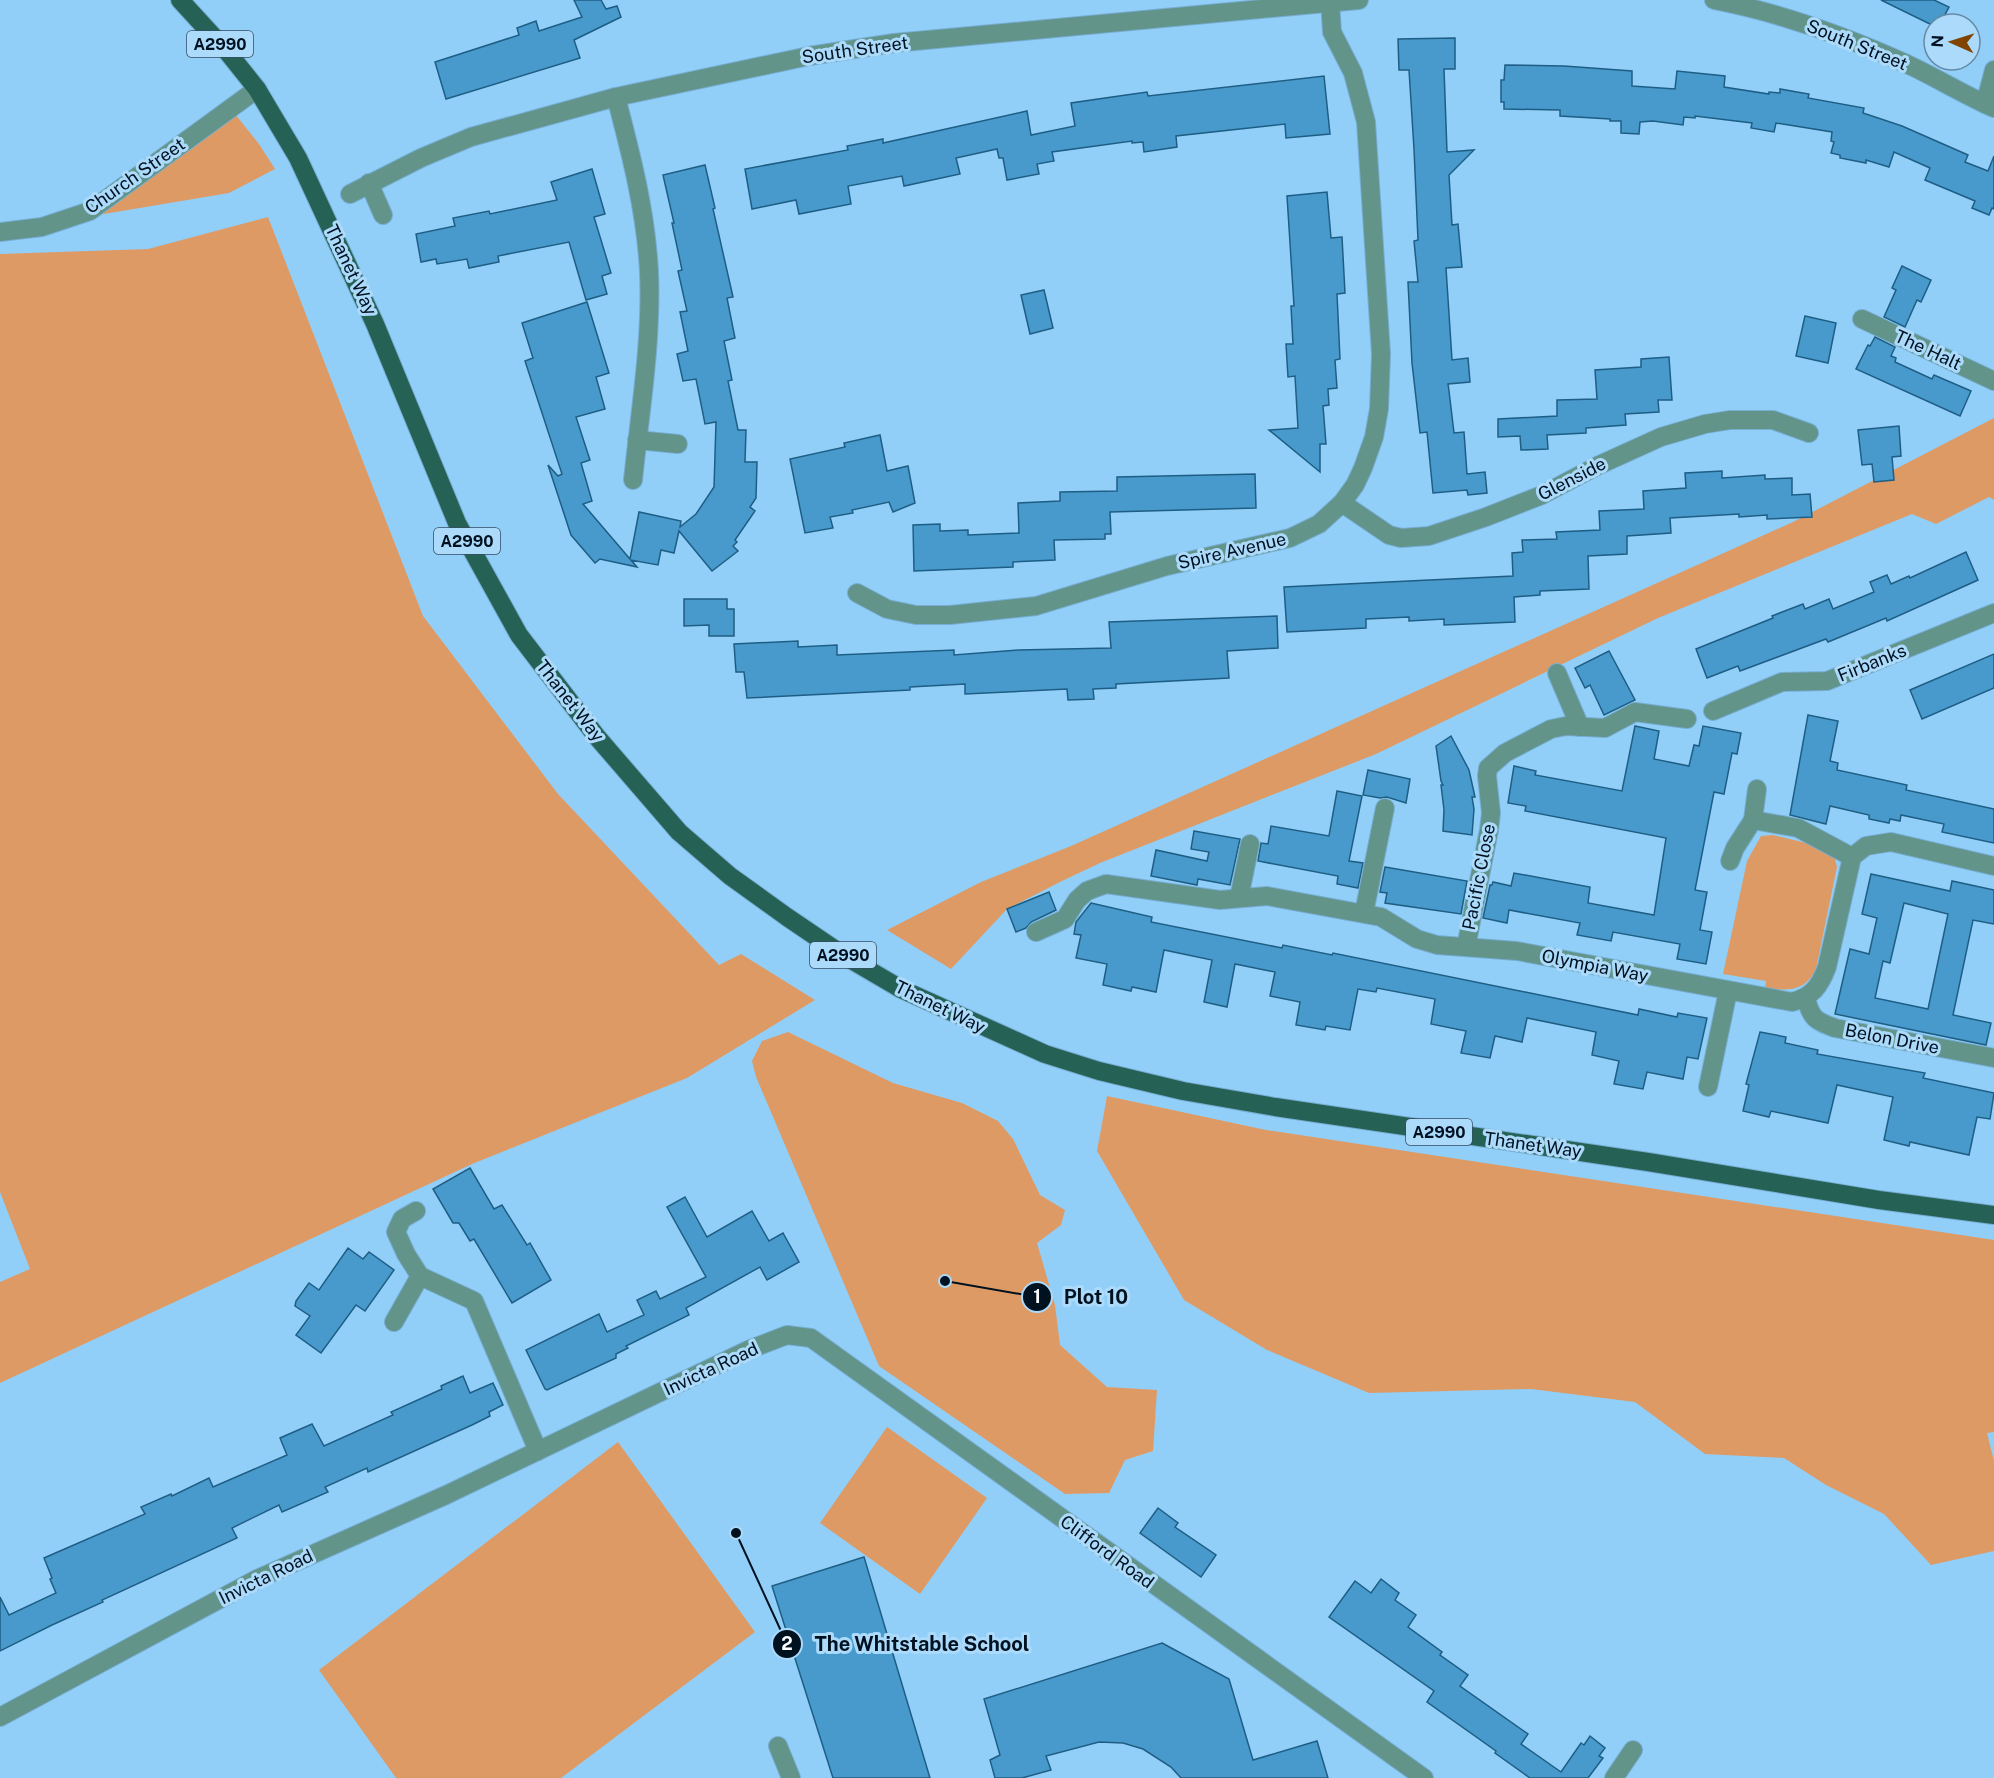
<svg xmlns="http://www.w3.org/2000/svg" width="1994" height="1778" viewBox="0 0 1994 1778" font-family="'Public Sans',sans-serif">
<style>
.green{fill:#de9a64}
.building{fill:#489acc;stroke:#1f5e84;stroke-width:1.5;fill-rule:evenodd}
.lines{fill:none;stroke-linecap:round;stroke-linejoin:round}
.minor-casing{stroke:#77add2;stroke-width:20}
.major-casing{stroke:#77add2;stroke-width:20}
.minor{stroke:#629489;stroke-width:18}
.major{stroke:#266155;stroke-width:18}
.labels{text-anchor:middle;stroke-width:6;stroke-linejoin:round;paint-order:stroke}
.shield{fill:#acdafa;stroke:#344d61;stroke-width:1.5}
.shield-label{font-size:16px;font-weight:bold;fill:#001120}
.street-label{font-size:18px;fill:#001120;stroke:#acdafa}
.leader{fill:none;stroke:#001120;stroke-width:2}
.callout-dot{fill:#001120;stroke:#acdafa;stroke-width:2}
.mark-label{font-size:18px;text-anchor:middle;font-weight:bold;fill:#fff}
.callout-label{font-size:20px;text-anchor:middle;font-weight:bold;fill:#001120;stroke:#acdafa;stroke-width:6;stroke-linejoin:round;paint-order:stroke}
</style>
<rect width="100%" height="100%" fill="#91cff9"/>
<g class="green">
<polygon points="231,109 259,144 275,169 229,193 62,221"/>
<polygon points="268,217 423,616 558,794 719,965 741,954 815,1000 687,1078 472,1164 0,1383 0,1282 30,1269 0,1192 0,254 148,249"/>
<polygon points="1994,418 1994,500 1989,497 1936,524 1912,514 1658,618 1376,754 1100,863 1062,881 1007,909 951,969 887,930 981,882 1071,846 1793,522"/>
<path d="M1773,835L1811,844L1834,856L1837,867L1816,969C1805,992 1787,991 1765,988L1766,981L1723,974L1747,861L1761,836Z"/>
<polygon points="788,1032 893,1083 962,1103 998,1121 1013,1139 1040,1195 1065,1210 1061,1225 1037,1243 1055,1305 1060,1345 1107,1387 1157,1390 1153,1451 1125,1460 1109,1493 1065,1494 879,1366 756,1077 752,1061 762,1041"/>
<polygon points="1107,1096 1266,1130 1994,1240 1994,1432 1987,1433 1994,1461 1994,1551 1931,1565 1884,1514 1826,1485 1784,1458 1705,1454 1635,1402 1531,1389 1369,1393 1267,1350 1184,1300 1097,1151"/>
<polygon points="887,1427 987,1498 920,1594 820,1523"/>
<polygon points="618,1442 755,1632 561,1778 396,1778 319,1670"/>
</g>
<g class="building">
<polygon points="574,0 601,0 606,9 617,6 621,17 574,40 580,58 446,99 435,62 519,35 517,28 536,21 539,31 582,17"/>
<polygon points="1881,0 1934,0 1949,7 1940,24 1934,24 1934,26"/>
<polygon points="1455,38 1455,69 1444,69 1447,152 1474,150 1449,175 1452,225 1458,224 1462,267 1446,268 1452,360 1468,358 1470,382 1448,384 1449,391 1454,433 1464,432 1467,474 1485,472 1487,493 1468,495 1467,490 1433,493 1427,432 1420,433 1412,363 1408,282 1418,282 1414,241 1418,240 1414,149 1409,70 1399,70 1398,39"/>
<polygon points="1505,65 1564,66 1632,71 1632,86 1675,89 1677,71 1725,76 1724,87 1769,94 1769,92 1780,93 1780,89 1797,92 1809,94 1808,98 1864,108 1863,113 1902,126 1968,155 1965,162 1988,171 1994,156 1994,209 1992,208 1989,215 1972,208 1975,201 1925,180 1930,168 1894,152 1889,167 1866,160 1866,163 1840,158 1840,155 1831,153 1834,142 1831,141 1832,132 1776,123 1774,132 1751,128 1752,123 1695,116 1695,118 1684,117 1683,125 1653,121 1640,122 1639,134 1621,133 1621,121 1610,121 1610,119 1560,116 1560,110 1504,109 1504,102 1501,102 1501,80 1504,80"/>
<polygon points="1324,76 1330,134 1286,138 1285,124 1176,136 1177,147 1144,152 1143,142 1132,143 1132,141 1052,152 1054,161 1037,164 1039,174 1007,180 1003,158 999,158 997,149 956,158 960,174 904,186 902,176 848,186 851,204 799,214 796,200 752,209 745,169 848,150 847,146 883,139 883,143 1027,111 1031,135 1075,126 1071,103 1126,95 1147,92 1148,96"/>
<polygon points="705,165 715,208 713,209 733,297 727,298 735,338 724,341 732,380 728,381 738,430 746,430 745,462 757,462 756,498 750,507 755,511 735,540 737,542 733,546 738,551 712,571 679,531 674,553 661,550 658,565 631,560 637,567 600,559 595,563 571,535 548,465 558,476 562,474 525,361 533,358 522,323 587,302 609,373 596,377 605,409 576,417 590,460 581,463 592,501 583,504 630,559 639,512 681,521 680,527 696,514 714,487 716,422 705,424 696,379 683,381 677,354 688,351 680,312 687,311 678,271 682,270 672,223 674,223 663,175"/>
<polygon points="592,169 605,214 594,217 611,273 602,276 607,294 586,300 569,242 498,256 499,262 469,268 467,259 437,264 436,259 421,262 416,234 455,226 453,218 489,211 490,214 557,200 551,182"/>
<polygon points="1327,192 1331,238 1342,237 1345,293 1337,294 1340,359 1335,360 1337,388 1328,389 1329,405 1323,406 1326,444 1320,444 1320,472 1269,430 1298,428 1295,376 1288,377 1286,344 1293,344 1291,306 1294,306 1287,196"/>
<polygon points="1902,266 1931,280 1921,302 1917,300 1905,327 1884,317 1896,290 1892,288"/>
<polygon points="1044,290 1053,328 1030,334 1021,295"/>
<polygon points="1805,316 1836,323 1828,363 1796,356"/>
<polygon points="1875,337 1895,347 1891,356 1896,358 1895,362 1932,379 1934,375 1971,391 1960,416 1856,369 1868,345 1870,346"/>
<polygon points="1669,357 1672,400 1658,400 1659,412 1625,414 1626,425 1586,428 1586,433 1547,435 1548,449 1521,450 1520,436 1498,437 1498,419 1557,416 1557,400 1597,399 1595,370 1641,367 1641,359"/>
<polygon points="1899,426 1901,456 1892,457 1894,480 1874,482 1872,464 1862,465 1858,430"/>
<polygon points="880,435 887,471 908,466 915,503 893,512 889,502 852,510 853,513 830,517 833,528 805,533 790,459 845,447 844,443"/>
<polygon points="1722,471 1722,478 1765,475 1765,479 1792,478 1792,495 1810,494 1812,517 1767,519 1767,515 1739,517 1739,514 1670,518 1671,533 1627,536 1627,554 1588,556 1589,589 1540,591 1540,595 1514,597 1515,622 1444,625 1444,619 1409,621 1409,617 1366,619 1366,628 1287,632 1284,587 1513,576 1512,553 1523,552 1522,540 1557,539 1556,532 1600,530 1599,511 1644,509 1643,491 1686,488 1685,473"/>
<polygon points="1255,474 1256,508 1110,512 1111,534 1105,534 1105,539 1054,540 1055,560 1013,562 1013,567 914,571 913,525 940,524 940,531 968,530 968,535 1019,533 1018,503 1060,501 1060,492 1117,491 1117,477"/>
<polygon points="1966,552 1978,580 1887,621 1886,618 1828,642 1826,639 1740,671 1738,666 1707,678 1696,649 1773,618 1772,616 1803,604 1805,609 1829,599 1833,609 1874,592 1870,582 1887,575 1891,584 1909,576 1910,578"/>
<polygon points="684,599 727,599 727,609 734,609 734,636 709,636 709,625 684,626"/>
<polygon points="1277,616 1278,648 1227,651 1229,678 1116,684 1116,688 1093,689 1094,699 1068,700 1067,689 965,694 965,684 910,687 910,690 747,698 744,672 736,672 734,644 798,641 798,647 837,645 837,655 954,650 954,655 1019,650 1111,648 1109,622"/>
<polygon points="1609,651 1635,700 1604,715 1590,685 1585,688 1575,668"/>
<polygon points="1994,654 1994,688 1922,719 1910,690"/>
<polygon points="1808,715 1838,721 1830,761 1838,763 1837,770 1907,785 1906,790 1994,809 1994,843 1942,832 1944,824 1901,815 1900,821 1890,819 1889,823 1869,819 1869,815 1830,806 1826,824 1790,815"/>
<polygon points="1635,726 1659,731 1654,759 1689,766 1694,745 1699,746 1703,726 1741,733 1737,754 1732,753 1724,794 1714,792 1695,890 1707,892 1700,930 1712,932 1706,964 1677,959 1680,944 1613,932 1611,941 1577,935 1580,923 1509,910 1507,923 1483,918 1490,885 1492,885 1493,882 1511,886 1514,873 1590,887 1588,903 1654,915 1666,838 1525,811 1526,806 1508,803 1514,766 1536,771 1535,775 1622,791"/>
<polygon points="1451,736 1469,770 1475,797 1472,797 1474,809 1472,835 1443,831 1444,810 1441,785 1443,785 1441,781 1436,746"/>
<polygon points="1368,770 1410,779 1406,803 1387,797 1380,798 1363,795"/>
<polygon points="1337,791 1362,796 1349,861 1363,863 1358,888 1337,884 1338,876 1258,861 1261,843 1268,844 1271,826 1329,836"/>
<polygon points="1194,831 1240,839 1230,885 1198,879 1197,885 1151,876 1156,850 1207,861 1209,852 1191,849"/>
<polygon points="1385,867 1467,881 1461,914 1385,903 1387,893 1380,892"/>
<path d="M1871,874L1950,891L1952,881L1994,890V924L1973,920L1953,1015L1991,1023L1986,1045L1835,1014L1850,949L1869,954L1877,918L1862,914ZM1904,903L1948,914L1928,1009L1875,998L1883,961L1890,963Z"/>
<polygon points="1049,892 1056,910 1031,922 1026,928 1016,932 1007,909"/>
<polygon points="1091,903 1152,917 1151,922 1282,948 1283,945 1332,955 1333,953 1638,1015 1639,1009 1677,1017 1678,1013 1707,1018 1698,1059 1687,1057 1683,1079 1647,1072 1643,1089 1614,1084 1619,1061 1592,1055 1596,1032 1527,1018 1522,1042 1495,1036 1490,1058 1461,1053 1466,1031 1431,1024 1435,999 1377,988 1376,992 1358,989 1350,1030 1326,1026 1325,1030 1296,1025 1300,1002 1270,996 1275,972 1235,964 1227,1007 1204,1002 1212,960 1164,950 1156,992 1132,987 1131,991 1103,985 1107,964 1076,958 1081,935 1074,934 1076,922"/>
<polygon points="1760,1032 1786,1037 1785,1043 1818,1050 1817,1054 1925,1073 1923,1078 1994,1093 1990,1119 1977,1117 1969,1155 1910,1142 1909,1146 1884,1140 1893,1097 1837,1085 1828,1123 1771,1111 1769,1117 1743,1111 1749,1085 1746,1084"/>
<polygon points="470,1168 494,1209 502,1205 527,1245 530,1243 551,1280 512,1303 474,1239 470,1241 459,1223 453,1223 433,1189"/>
<polygon points="685,1197 707,1237 752,1211 769,1241 783,1233 799,1262 767,1280 760,1267 686,1308 689,1315 626,1346 628,1348 616,1354 616,1358 547,1390 545,1389 526,1350 599,1314 607,1332 644,1315 637,1300 656,1291 660,1299 706,1277 667,1207"/>
<polygon points="348,1248 363,1259 369,1252 394,1270 365,1311 356,1305 321,1353 296,1335 310,1316 295,1306 296,1301 309,1283 319,1290"/>
<polygon points="463,1376 470,1393 493,1383 503,1405 489,1412 490,1416 472,1425 368,1472 367,1468 325,1487 328,1492 282,1512 279,1505 232,1528 237,1538 102,1600 103,1602 52,1625 0,1651 0,1597 9,1615 56,1593 50,1579 52,1578 44,1558 145,1514 141,1507 171,1494 172,1496 209,1478 213,1487 287,1455 280,1438 312,1424 324,1446 393,1415 391,1412 442,1389 441,1386"/>
<polygon points="1158,1508 1178,1523 1175,1527 1216,1555 1201,1577 1140,1533"/>
<polygon points="864,1557 930,1778 833,1778 772,1586"/>
<polygon points="1381,1579 1399,1593 1395,1600 1416,1615 1408,1627 1442,1652 1440,1655 1468,1675 1460,1686 1528,1734 1521,1744 1561,1772 1581,1743 1584,1745 1590,1736 1605,1748 1599,1756 1603,1758 1588,1778 1530,1778 1495,1753 1496,1751 1427,1702 1434,1691 1329,1617 1355,1581 1371,1593"/>
<polygon points="1162,1643 1229,1679 1253,1760 1317,1741 1328,1778 1181,1778 1171,1767 1143,1749 1123,1743 1099,1742 1046,1756 1051,1770 1022,1778 995,1778 990,1760 1000,1755 984,1699"/>
</g>
<g class="lines">
<g class="minor-casing">
<g id="minor">
<path d="M1714,0C1781,13 1845,36 1907,64C1937,78 1964,95 1994,108"/>
<path d="M616,97C631,154 646,212 649,272C652,341 640,412 633,480"/>
<polyline points="1985,104 1994,70"/>
<polyline points="369,183 383,215"/>
<polyline points="350,194 421,158 471,137 616,97 809,56 894,43 1359,0"/>
<polyline points="0,232 42,227 90,211 257,89"/>
<polyline points="1862,319 1994,381"/>
<polyline points="637,440 678,444"/>
<polyline points="1342,503 1389,535 1401,538 1429,536 1486,517 1542,495 1597,466 1661,437 1705,424 1730,420 1773,420 1809,433"/>
<polyline points="857,593 887,609 916,615 950,615 1036,606 1167,566 1290,538 1319,524 1342,503 1355,485 1363,468 1374,437 1379,409 1381,354 1366,122 1353,73 1332,32 1330,2"/>
<polyline points="1557,673 1580,727"/>
<polyline points="1713,711 1782,682 1827,681 1994,613"/>
<polyline points="1753,820 1798,828 1852,857"/>
<polyline points="1730,861 1735,848 1753,820 1757,789"/>
<polyline points="1239,898 1250,844"/>
<polyline points="1364,913 1385,808"/>
<path d="M1036,932L1065,919L1077,900L1087,891L1106,884L1220,900L1267,896L1381,917L1417,939L1437,945L1517,951L1792,1002C1812,997 1820,986 1827,967L1852,857L1866,846L1891,842L1994,866"/>
<polyline points="1466,947 1489,830 1491,813 1487,776 1488,768 1505,753 1551,729 1566,726 1605,728 1635,712 1687,719"/>
<path d="M1806,998C1811,1019 1816,1021 1835,1028L1994,1058"/>
<polyline points="1708,1087 1728,991"/>
<polyline points="420,1276 474,1301 538,1451"/>
<polyline points="394,1322 420,1276 406,1254 396,1232 402,1219 416,1211"/>
<polyline points="0,1717 257,1579 446,1495 748,1350 787,1335 811,1338 1424,1778"/>
<polyline points="778,1746 791,1778"/>
<polyline points="1614,1778 1633,1750"/>
</g>
</g>
<g class="major-casing">
<polyline id="major" points="180,0 225,49 257,89 298,158 375,324 457,523 519,635 597,737 679,832 730,876 787,917 843,955 901,989 1045,1054 1099,1071 1183,1091 1275,1107 1648,1162 1879,1200 1994,1215"/>
</g>
<use href="#minor" class="minor"/>
<use href="#major" class="major"/>
</g>
<g class="labels">
<g class="shield">
<rect x="187" y="31" width="66" height="26" rx="4.5"/>
<rect x="434" y="528" width="66" height="26" rx="4.5"/>
<rect x="810" y="942" width="66" height="26" rx="4.5"/>
<rect x="1406" y="1119" width="66" height="26" rx="4.5"/>
</g>
<g class="shield-label">
<text x="220" y="50">A2990</text>
<text x="467" y="547">A2990</text>
<text x="843" y="961">A2990</text>
<text x="1439" y="1138">A2990</text>
</g>
<g class="street-label">
<text transform="translate(1857 45) rotate(22)" y="6">South Street</text>
<text transform="translate(855 50) rotate(-8)" y="6">South Street</text>
<text transform="translate(135 176) rotate(-35)" y="6">Church Street</text>
<text transform="translate(351 270) rotate(65)" y="6">Thanet Way</text>
<text transform="translate(1928 350) rotate(25)" y="6">The Halt</text>
<text transform="translate(1572 479) rotate(-27)" y="6">Glenside</text>
<text transform="translate(1232 551) rotate(-13)" y="6">Spire Avenue</text>
<text transform="translate(1872 663) rotate(-22)" y="6">Firbanks</text>
<text transform="translate(570 701) rotate(52)" y="6">Thanet Way</text>
<text transform="translate(1479 877) rotate(-79)" y="6">Pacific Close</text>
<text transform="translate(1595 966) rotate(11)" y="6">Olympia Way</text>
<text transform="translate(940 1007) rotate(26)" y="6">Thanet Way</text>
<text transform="translate(1892 1039) rotate(11)" y="6">Belon Drive</text>
<text transform="translate(1533 1145) rotate(8)" y="6">Thanet Way</text>
<text transform="translate(711 1369) rotate(-25)" y="6">Invicta Road</text>
<text transform="translate(1107 1552) rotate(36)" y="6">Clifford Road</text>
<text transform="translate(266 1577) rotate(-26)" y="6">Invicta Road</text>
</g>
</g>
<path class="leader" d="M945 1281L1037 1297M736 1533L787 1644"/>
<g class="callout-dot">
<circle cx="945" cy="1281" r="6"/>
<circle cx="736" cy="1533" r="6"/>
<circle cx="1037" cy="1297" r="15"/>
<circle cx="787" cy="1644" r="15"/>
</g>
<g class="mark-label">
<text x="1037" y="1303">1</text>
<text x="787" y="1650">2</text>
</g>
<g class="callout-label">
<text x="1096" y="1304">Plot 10</text>
<text x="922" y="1651">The Whitstable School</text>
</g>
<g transform="translate(1952 42) rotate(273)"><circle r="28" fill="#acdafa" stroke="#678aa3" stroke-width="1.5"/>
<path d="M0-4.5L10 22L0 15L-10 22Z" fill="#814400"/>
<text y="-9" font-size="16" font-weight="bold" text-anchor="middle" fill="#001120">N</text>
</g>
</svg>
